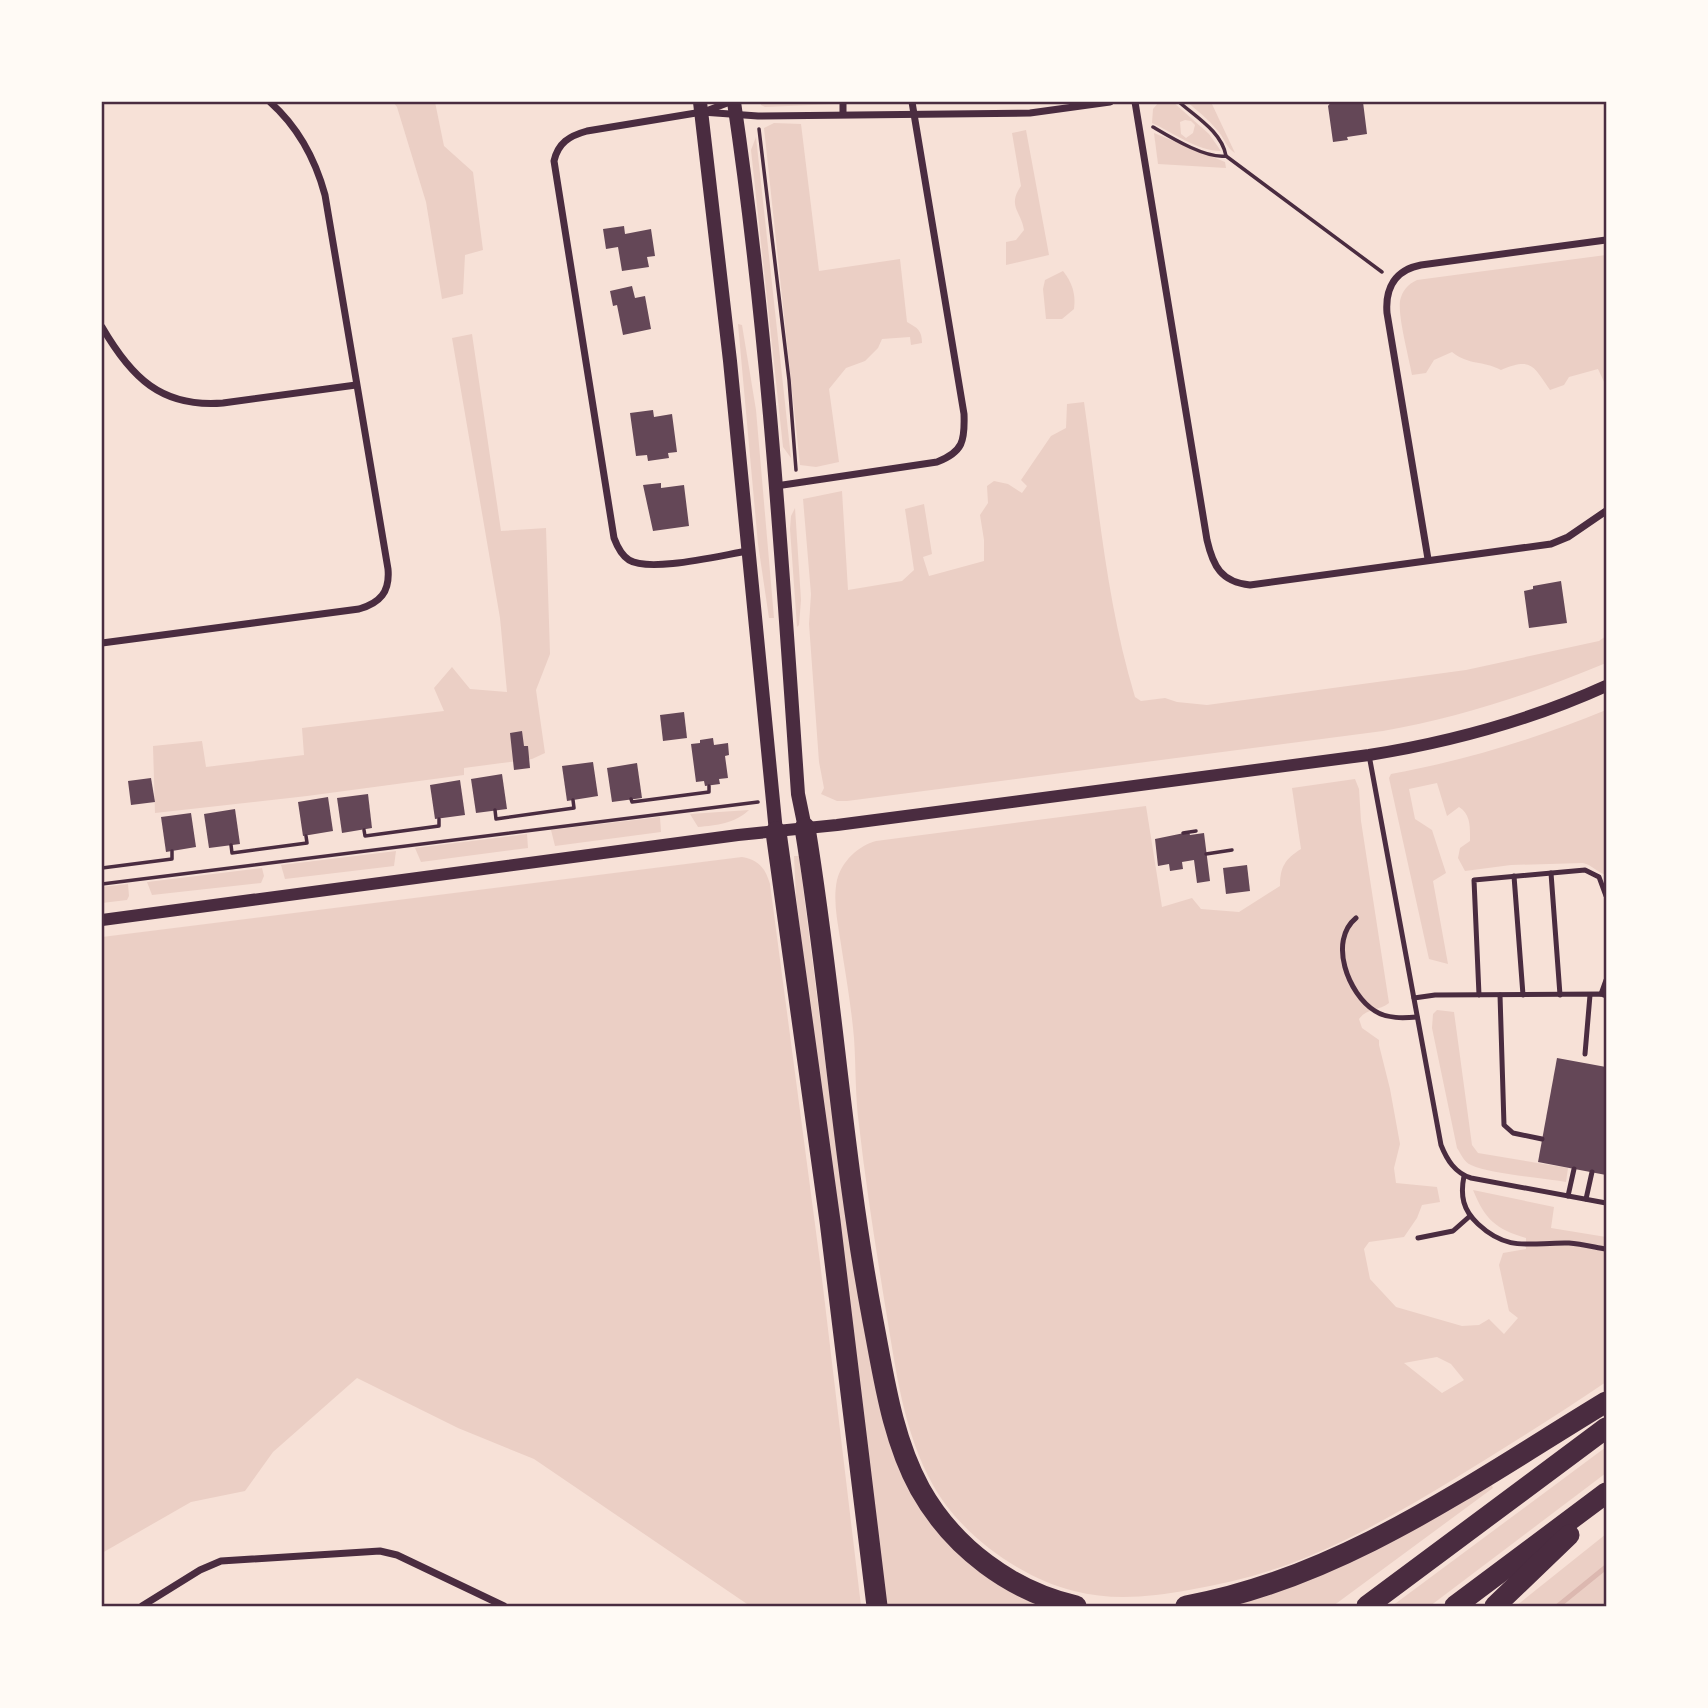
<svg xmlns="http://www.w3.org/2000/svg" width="1708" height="1708" viewBox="0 0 1708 1708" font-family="'Public Sans',sans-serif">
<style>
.green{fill:#ebcfc5;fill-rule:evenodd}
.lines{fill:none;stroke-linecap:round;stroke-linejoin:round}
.stream{stroke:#dcb8b0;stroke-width:5}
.building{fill:#644757}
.path{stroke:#4a2c40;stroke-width:3.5}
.service{stroke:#4a2c40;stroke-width:5}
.minor{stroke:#4a2c40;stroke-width:7}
.tertiary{stroke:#4a2c40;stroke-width:12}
.secondary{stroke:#4a2c40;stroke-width:14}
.motorway{stroke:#4a2c40;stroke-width:21}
.neatline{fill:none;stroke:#4a2c40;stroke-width:2.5}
</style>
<rect width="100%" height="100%" fill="#f7e1d7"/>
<g class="green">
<polygon points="393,102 435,102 444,146 473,172 483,250 465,255 463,294 442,299 426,202 397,107"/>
<polygon points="761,102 835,102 835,104 765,107 761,105"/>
<path d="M1159,102H1173L1209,134L1221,151C1197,151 1174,133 1152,123L1153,109ZM1185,120L1191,121L1195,125L1193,133L1186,138L1181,134L1180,122Z"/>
<path d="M1187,102H1211L1235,153C1226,148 1224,137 1217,130C1208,119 1198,111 1187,102Z"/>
<path d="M774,123L801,124L819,271L900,259L907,322C918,328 922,331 922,343L911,345L910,337L882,339L878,348L865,361L846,368L829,389L839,462L816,467L800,465L764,128Z"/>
<path d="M1026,130L1049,255L1006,265V242L1016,240L1024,230C1021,211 1007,206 1021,186L1012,133Z"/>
<polygon points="1154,133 1225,162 1226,168 1158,164"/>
<polygon points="756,137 791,458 783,447 751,150"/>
<path d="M1606,255V386L1598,369L1569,377L1564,385L1550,390C1533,366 1532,357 1501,370C1482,360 1470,366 1452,352L1434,360L1426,373L1412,375C1409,357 1398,318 1400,301C1402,291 1408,284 1417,280Z"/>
<path d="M1063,271C1072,282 1076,294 1074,309L1062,319H1046L1043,289L1045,280Z"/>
<polygon points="738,324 742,325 756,410 774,618 769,618 758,544"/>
<polygon points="472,334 501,531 546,528 550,654 536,690 545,753 532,759 464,768 464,775 307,796 155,813 153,746 202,741 206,767 304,755 302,728 444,711 434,688 452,667 470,689 507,692 500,618 452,338"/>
<path d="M1084,402C1098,500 1106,601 1135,697L1141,701L1165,698L1177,702L1207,705L1466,670L1599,641L1606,636V663C1534,693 1461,717 1383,731L847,801H837L821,794L824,788L819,762L809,624L811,594L803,499L842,491L848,590L902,581L914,570L905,509L924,504L932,554L923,557L929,576L984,561V540L980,515L988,503L987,486L994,481L1008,484L1022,493L1027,486L1021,480L1051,436L1066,428L1067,404Z"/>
<polygon points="795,508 801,600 799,625 797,627 790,529 791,516"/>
<path d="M1606,710V875C1597,872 1592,865 1583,863L1511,865L1465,871L1458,858L1460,848L1470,841C1470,828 1471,814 1459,807L1447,816L1437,783L1409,789L1415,819L1432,830L1446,873L1433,881L1448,964L1429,959L1389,778L1391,774C1467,760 1535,739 1606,710Z"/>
<path d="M1355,779L1359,789L1361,821L1389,1003C1379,1011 1367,1008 1359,1019L1362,1028L1379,1040V1045L1390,1089L1400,1144L1394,1168L1396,1183L1437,1187L1440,1202L1422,1205L1417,1218L1404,1237L1369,1242L1364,1249L1370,1279L1396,1307L1462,1326L1479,1325L1489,1319L1504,1334L1518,1318L1509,1311L1499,1265L1503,1253L1526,1249V1238C1495,1229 1485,1219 1473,1190L1554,1207L1551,1228L1606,1237V1382C1557,1415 1505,1448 1454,1479C1406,1508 1358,1536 1307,1557C1269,1573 1229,1583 1189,1590C1150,1597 1112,1601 1074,1591C1020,1578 959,1533 933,1485C903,1431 896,1370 886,1311C876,1249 866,1187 859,1125C855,1096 856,1067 854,1038C851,1004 845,971 840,938C837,919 833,899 837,880C842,861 858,846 876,841L1146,806L1162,907L1192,898L1201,909L1239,912L1280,886C1280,867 1285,859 1301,849L1292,788ZM1437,1357L1451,1364L1464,1380L1442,1393L1404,1363Z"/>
<path d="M749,810C734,824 717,825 698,827L690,814Z"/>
<polygon points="660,817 661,832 555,846 551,830"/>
<polygon points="527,834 528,848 421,862 415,848"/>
<polygon points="396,851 394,866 285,879 281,865"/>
<polygon points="794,856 799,856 828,1083 907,1483 1048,1606 884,1606 796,897"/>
<path d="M742,857C758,860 765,867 770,884L820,1262L861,1606H750L534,1459L458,1428L357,1378L273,1452L245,1491L191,1502L102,1553V937Z"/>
<polygon points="262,868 264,876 261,883 152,895 147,882"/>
<polygon points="128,884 129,896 127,900 102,903 102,887"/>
<path d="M1437,1010L1454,1012L1472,1145L1478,1153L1568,1168L1566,1182C1542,1178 1491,1174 1471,1165C1464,1162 1461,1154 1457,1148L1432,1028L1433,1014Z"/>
<polygon points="1606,1447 1606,1473 1430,1606 1392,1606"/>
<polygon points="1491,1484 1493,1488 1333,1606 1229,1606"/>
<polygon points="1606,1534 1606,1606 1516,1606"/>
</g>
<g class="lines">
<polyline class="stream" points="1558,1606 1606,1567"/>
</g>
<g class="building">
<polygon points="1331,102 1342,103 1342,102 1363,102 1367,134 1347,137 1348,140 1333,142 1328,106"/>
<polygon points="624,226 625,234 651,229 655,256 647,257 649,267 622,271 618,247 606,249 603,229"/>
<polygon points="632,286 635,298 645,296 651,329 623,335 617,305 613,306 610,291"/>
<polygon points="653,410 654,417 672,414 677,452 668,453 669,458 648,461 647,455 636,456 630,413"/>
<polygon points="661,483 661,488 684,485 689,526 653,531 643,485"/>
<polygon points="1561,581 1567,623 1529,628 1524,591 1533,589 1533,586"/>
<polygon points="684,712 687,738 663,741 660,715"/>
<polygon points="522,731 524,746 528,746 530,768 514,770 510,733"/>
<polygon points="713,738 714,745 728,743 729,755 725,756 728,778 719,779 720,784 705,786 704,781 696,782 691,744 700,743 700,740"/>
<polygon points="593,762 598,796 567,801 562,766"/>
<polygon points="637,763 642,798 612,802 607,768"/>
<polygon points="502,774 507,809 476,813 471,779"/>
<polygon points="151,778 155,802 131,805 128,781"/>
<polygon points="460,780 465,815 435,819 430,785"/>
<polygon points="368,794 372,828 342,833 337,798"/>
<polygon points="328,797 333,831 303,836 298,802"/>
<polygon points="235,809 240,844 209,848 204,814"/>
<polygon points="191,813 196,847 166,852 161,817"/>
<polygon points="1189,832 1190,835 1204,833 1210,881 1197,883 1194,860 1182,862 1183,869 1170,871 1169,864 1158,866 1155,839"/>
<polygon points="1247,865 1250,891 1226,894 1223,868"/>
<polygon points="1557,1058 1606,1067 1606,1175 1538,1162"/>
</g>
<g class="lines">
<g class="path">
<path d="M1179,102C1196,117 1222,132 1226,156"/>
<path d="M1153,127C1170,137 1206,159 1226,156L1382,272"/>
<polyline points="759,129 789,380 796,470"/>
<polyline points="631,799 632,802 709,792 709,786"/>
<polyline points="495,810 496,819 574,808 573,800"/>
<polyline points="364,830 365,836 439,826 439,819"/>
<polyline points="1183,833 1196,831"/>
<polyline points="231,845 232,853 307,843 306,836"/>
<polyline points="1206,854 1232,850"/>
<polyline points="102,868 172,859 172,851"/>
<polyline points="102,884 758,802"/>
</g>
<g class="service">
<path d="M1369,755L1441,1145C1447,1160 1455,1173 1471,1178L1606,1203"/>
<polyline points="1551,873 1560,995"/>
<polyline points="1514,876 1523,995"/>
<path d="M1356,918C1328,941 1348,994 1375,1011C1387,1019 1404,1018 1417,1017"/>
<polyline points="1601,994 1606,980"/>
<polyline points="1479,995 1474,880 1585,870 1599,877 1606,896"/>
<polyline points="1500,995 1504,1125 1513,1133 1542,1139"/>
<polyline points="1414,998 1435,995 1601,994 1606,996"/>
<polyline points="1585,1054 1590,995"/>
<path d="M1464,1176C1460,1196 1463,1210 1478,1224C1509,1253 1531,1242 1569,1243C1581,1244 1594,1247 1606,1249"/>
<polyline points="1568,1196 1574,1169"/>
<polyline points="1586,1199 1592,1172"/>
<polyline points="1418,1238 1453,1231 1470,1216"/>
</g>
<g class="minor">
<polyline points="843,102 843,114"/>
<path d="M1135,102L1207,540C1213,566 1221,582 1250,585L1551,544L1568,537L1606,511"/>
<polyline points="706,111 730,102"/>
<path d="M102,327C131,377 161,408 223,403L356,385"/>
<path d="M776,486L937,462C963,452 965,441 964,414L912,102"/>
<path d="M748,551C722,555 650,573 629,560C621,555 617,546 614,538L554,161C558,143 569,136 587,131L702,112L758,116L1030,113L1110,102"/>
<path d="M1428,559L1387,313C1385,288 1395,270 1421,265L1606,240"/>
<path d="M102,643L359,609C380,603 390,592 388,569L325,195C315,158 298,127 270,102"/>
<polyline points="142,1606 200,1570 221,1561 380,1551 397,1555 504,1606"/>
</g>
<path class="tertiary" d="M102,920L738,835L837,825L1369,755C1451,742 1531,720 1606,686"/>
<g class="secondary">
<polyline points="700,102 730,361 776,832"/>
<path d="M734,102C768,331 782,563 798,794L805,828"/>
</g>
<g class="motorway">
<path d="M805,828C832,992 842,1158 873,1321C884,1378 892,1438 920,1489C953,1548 1011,1591 1076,1606"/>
<polyline points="776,832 830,1221 877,1606"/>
<path d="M1186,1606C1341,1578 1474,1482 1606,1402"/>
<polyline points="1367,1606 1606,1428"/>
<polyline points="1455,1606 1606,1493"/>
<polyline points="1495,1606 1569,1535"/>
</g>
</g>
<rect width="1708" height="1708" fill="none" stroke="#fffaf5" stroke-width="206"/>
<rect x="103" y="103" width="1502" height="1502" class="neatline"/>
</svg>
